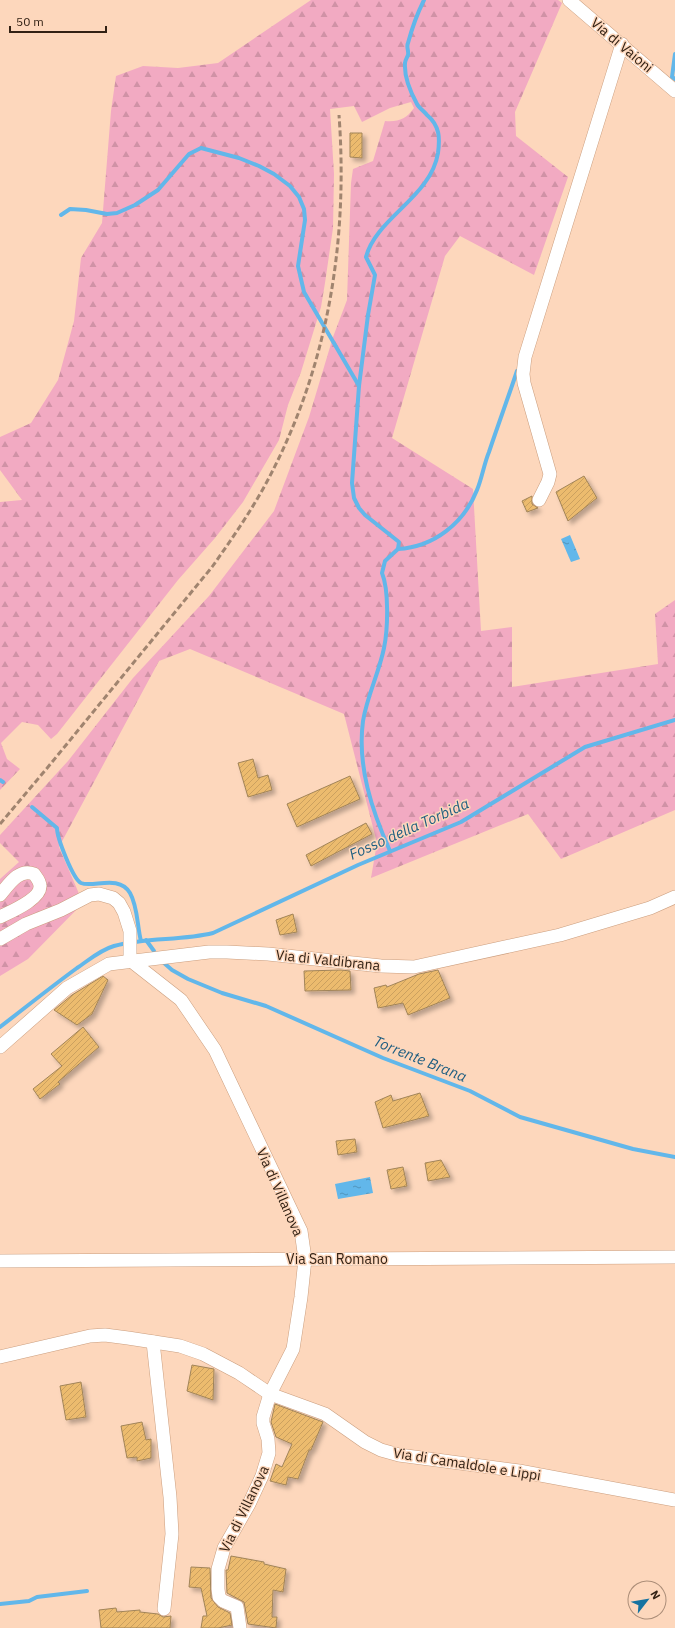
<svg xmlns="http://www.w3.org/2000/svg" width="675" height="1628" viewBox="0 0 675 1628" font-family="'IBM Plex Sans',sans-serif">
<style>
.forest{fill:url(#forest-firs)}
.water{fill:url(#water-ripples)}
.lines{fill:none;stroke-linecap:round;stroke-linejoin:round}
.stream{stroke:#62b7ea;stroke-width:4}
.building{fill:url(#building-hatch);stroke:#a18459;filter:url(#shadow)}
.minor-casing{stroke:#cb9e7e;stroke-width:14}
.minor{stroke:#fff;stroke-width:13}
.rail{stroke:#a0846f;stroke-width:3;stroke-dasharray:6 3;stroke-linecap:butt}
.labels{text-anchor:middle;stroke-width:3;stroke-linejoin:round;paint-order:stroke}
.street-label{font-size:14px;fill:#322114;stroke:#fdd7bc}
.water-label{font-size:15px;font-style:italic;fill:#1f5e81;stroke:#fdd7bc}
</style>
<defs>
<pattern id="forest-firs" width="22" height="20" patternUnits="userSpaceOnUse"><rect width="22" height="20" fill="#f2aac2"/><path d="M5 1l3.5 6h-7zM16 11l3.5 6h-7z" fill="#d092a6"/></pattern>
<pattern id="water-ripples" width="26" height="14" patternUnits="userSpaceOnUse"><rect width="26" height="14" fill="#62b7ea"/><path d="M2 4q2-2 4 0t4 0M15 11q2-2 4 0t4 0" fill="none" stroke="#5194bc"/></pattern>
<pattern id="building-hatch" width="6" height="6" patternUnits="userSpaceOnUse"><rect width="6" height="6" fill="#ecbb6e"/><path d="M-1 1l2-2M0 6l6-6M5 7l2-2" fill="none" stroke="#cba05e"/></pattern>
<filter id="shadow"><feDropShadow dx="3.5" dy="3.5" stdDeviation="2" flood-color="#0004"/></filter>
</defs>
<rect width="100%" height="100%" fill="#fdd7bc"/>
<path class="forest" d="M311,0H558L562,3L515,112L516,136L568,177L534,275L460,236L445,256L392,438L473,489L481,631L512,627V687L658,664L655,614L675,600V810L561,859L528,814L371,878L377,843L344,714L190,649L159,661L59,847L83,903L28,959L0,976V879L19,862L0,843V835L68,761L133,678L209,596L274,511L309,417L333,337L347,300L351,183L353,169L373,161L385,121C399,122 406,119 414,108L411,102L390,108L362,122L354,106L330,109L334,174L333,228L325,283L321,307L301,372L288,405L279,440L243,502L215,538L178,580L57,734L51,739L38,725L22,722L1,743L7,759L20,769L0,790V502L22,500L0,470V437L31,423L58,380L74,321L81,258L102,223L111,111L116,76L143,66L178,68L218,63Z"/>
<g class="water">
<polygon points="570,535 580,559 571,562 561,539"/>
<polygon points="370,1177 373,1193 338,1199 335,1184"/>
</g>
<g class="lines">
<g class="stream">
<polyline points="675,54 672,77 675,79"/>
<polyline points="61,215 70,209 86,210 107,214 117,213 135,205 158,190 189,154 201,148 239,158 259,166 274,174 290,186 299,197 304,209 305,220 298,266 304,292 359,386"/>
<path d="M398,549C434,547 464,523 477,490C482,478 484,464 489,452C498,425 508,398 517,371"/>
<polyline points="0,780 3,782"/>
<path d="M32,807L57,828C57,838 73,879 81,883C93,888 119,874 130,893C138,907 137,926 141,941"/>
<path d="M390,851C372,811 357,766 363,721C367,696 379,673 384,648C388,629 389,590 382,573L385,561L398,549L399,542L365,515L359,508L354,498L352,483L359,386L368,315L375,275L366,257C376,218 431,197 438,153C440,138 440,126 427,115C424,111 419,108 417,104C411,93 404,76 405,63C405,60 407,58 408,55C409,51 406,47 408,43C412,28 417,14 424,0"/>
<polyline points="146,940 154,951"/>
<polyline points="164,963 172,970 188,979 222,993 266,1006 383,1058 470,1091 520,1117 633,1149 675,1157"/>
<path d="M0,1027C26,1007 51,987 77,968C89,960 100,950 114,946C147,937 181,941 213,933L358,865L461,822L585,747L675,720"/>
<polyline points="0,1604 29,1601 37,1597 87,1591"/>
</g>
</g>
<g class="building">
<polygon points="350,133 362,133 362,158 350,157"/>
<polygon points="584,476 597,498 568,521 556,492"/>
<polygon points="532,496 532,504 538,508 527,512 522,501"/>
<polygon points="253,759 258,778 268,775 272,790 248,797 238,763"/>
<polygon points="350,776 360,799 297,827 287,804"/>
<polygon points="366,823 372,834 311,866 306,855"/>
<polygon points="293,914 297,932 280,935 276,920"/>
<polygon points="341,970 350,971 351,990 305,991 304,971"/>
<polygon points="438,970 450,998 408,1015 403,1003 378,1008 374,988 386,985 387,987 419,974"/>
<polygon points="103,976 108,980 92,1014 77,1025 54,1010 72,995"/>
<polygon points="83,1027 99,1047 58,1082 60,1084 40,1099 33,1089 62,1066 51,1054"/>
<polygon points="420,1093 429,1116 383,1128 375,1102 391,1095 393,1101"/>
<polygon points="355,1139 357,1152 338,1155 336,1141"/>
<polygon points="441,1160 450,1177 428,1181 425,1163"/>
<polygon points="403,1167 407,1186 391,1189 387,1170"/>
<polygon points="192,1365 214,1369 213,1400 187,1391"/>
<polygon points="81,1382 86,1417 66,1420 60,1386"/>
<polygon points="275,1404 323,1422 311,1450 309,1450 298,1479 288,1477 286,1485 270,1481 276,1464 282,1467 292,1444 276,1437 271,1422"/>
<polygon points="142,1422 146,1440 151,1439 151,1458 137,1461 137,1457 127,1458 121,1426"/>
<polygon points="231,1556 264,1562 264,1564 286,1569 283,1592 273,1590 272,1617 277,1617 276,1628 248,1624 244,1602 227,1593 226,1570 228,1570"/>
<polygon points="191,1567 210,1568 211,1598 218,1607 230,1613 232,1625 218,1628 201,1628 203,1616 207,1616 201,1588 189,1587"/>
<polygon points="116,1608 117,1612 140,1610 140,1612 158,1614 163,1617 171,1616 170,1628 101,1628 99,1610"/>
</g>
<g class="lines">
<g class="minor-casing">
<g id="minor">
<polyline points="569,0 675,91"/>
<polyline points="539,500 548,482 550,474 524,383 523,374 525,357 622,44"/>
<path d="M0,895C9,884 19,868 34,874C37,878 40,881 40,886C41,899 10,912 0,917"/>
<polyline points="0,939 26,924 61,910 90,895 99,894 113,898 119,903 124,912 130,931 130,960"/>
<polyline points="130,960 181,1000 215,1050 301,1231 305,1259 301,1297 293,1349 270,1394 263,1417 263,1423 268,1439 269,1453 262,1476 249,1504 224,1548 218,1569 218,1589 219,1597 223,1601 237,1607 240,1628"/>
<polyline points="0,1047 67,988 109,964 209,952 227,952 268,954 381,966 414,967 560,935 650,908 675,897"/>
<polyline points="0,1261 675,1257"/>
<polyline points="153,1342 170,1497 172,1534 164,1609"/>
<polyline points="0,1357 90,1336 105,1335 128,1338 180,1346 203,1354 239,1373 270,1394 325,1414 365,1442 381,1450 399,1455 519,1471 675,1500"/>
</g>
</g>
<use href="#minor" class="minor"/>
<path class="rail" d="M0,824L48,767L212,567C234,536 256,504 273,470C329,360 348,238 339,115"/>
</g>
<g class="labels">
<g class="street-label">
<text transform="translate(622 45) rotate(40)" y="5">Via di Vaioni</text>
<text transform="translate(328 960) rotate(6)" y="5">Via di Valdibrana</text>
<text transform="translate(280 1192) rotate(66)" y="5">Via di Villanova</text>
<text x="337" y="1264">Via San Romano</text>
<text transform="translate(467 1464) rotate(9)" y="5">Via di Camaldole e Lippi</text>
<text transform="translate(244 1509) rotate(-64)" y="5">Via di Villanova</text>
</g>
<g class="water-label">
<text transform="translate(409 829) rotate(-24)" y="5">Fosso della Torbida</text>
<text transform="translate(420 1059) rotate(22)" y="5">Torrente Brana</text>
</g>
</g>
<g transform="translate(647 1600) rotate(59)"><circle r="19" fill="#fdd7bc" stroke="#ac8e79"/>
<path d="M0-3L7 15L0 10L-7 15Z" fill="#1673a1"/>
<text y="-6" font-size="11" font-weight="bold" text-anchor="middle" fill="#322114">N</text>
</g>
<path d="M10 26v6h96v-6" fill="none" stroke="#322114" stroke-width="2"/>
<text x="16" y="26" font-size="12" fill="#322114" stroke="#fdd7bc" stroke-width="3" paint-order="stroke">50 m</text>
</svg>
